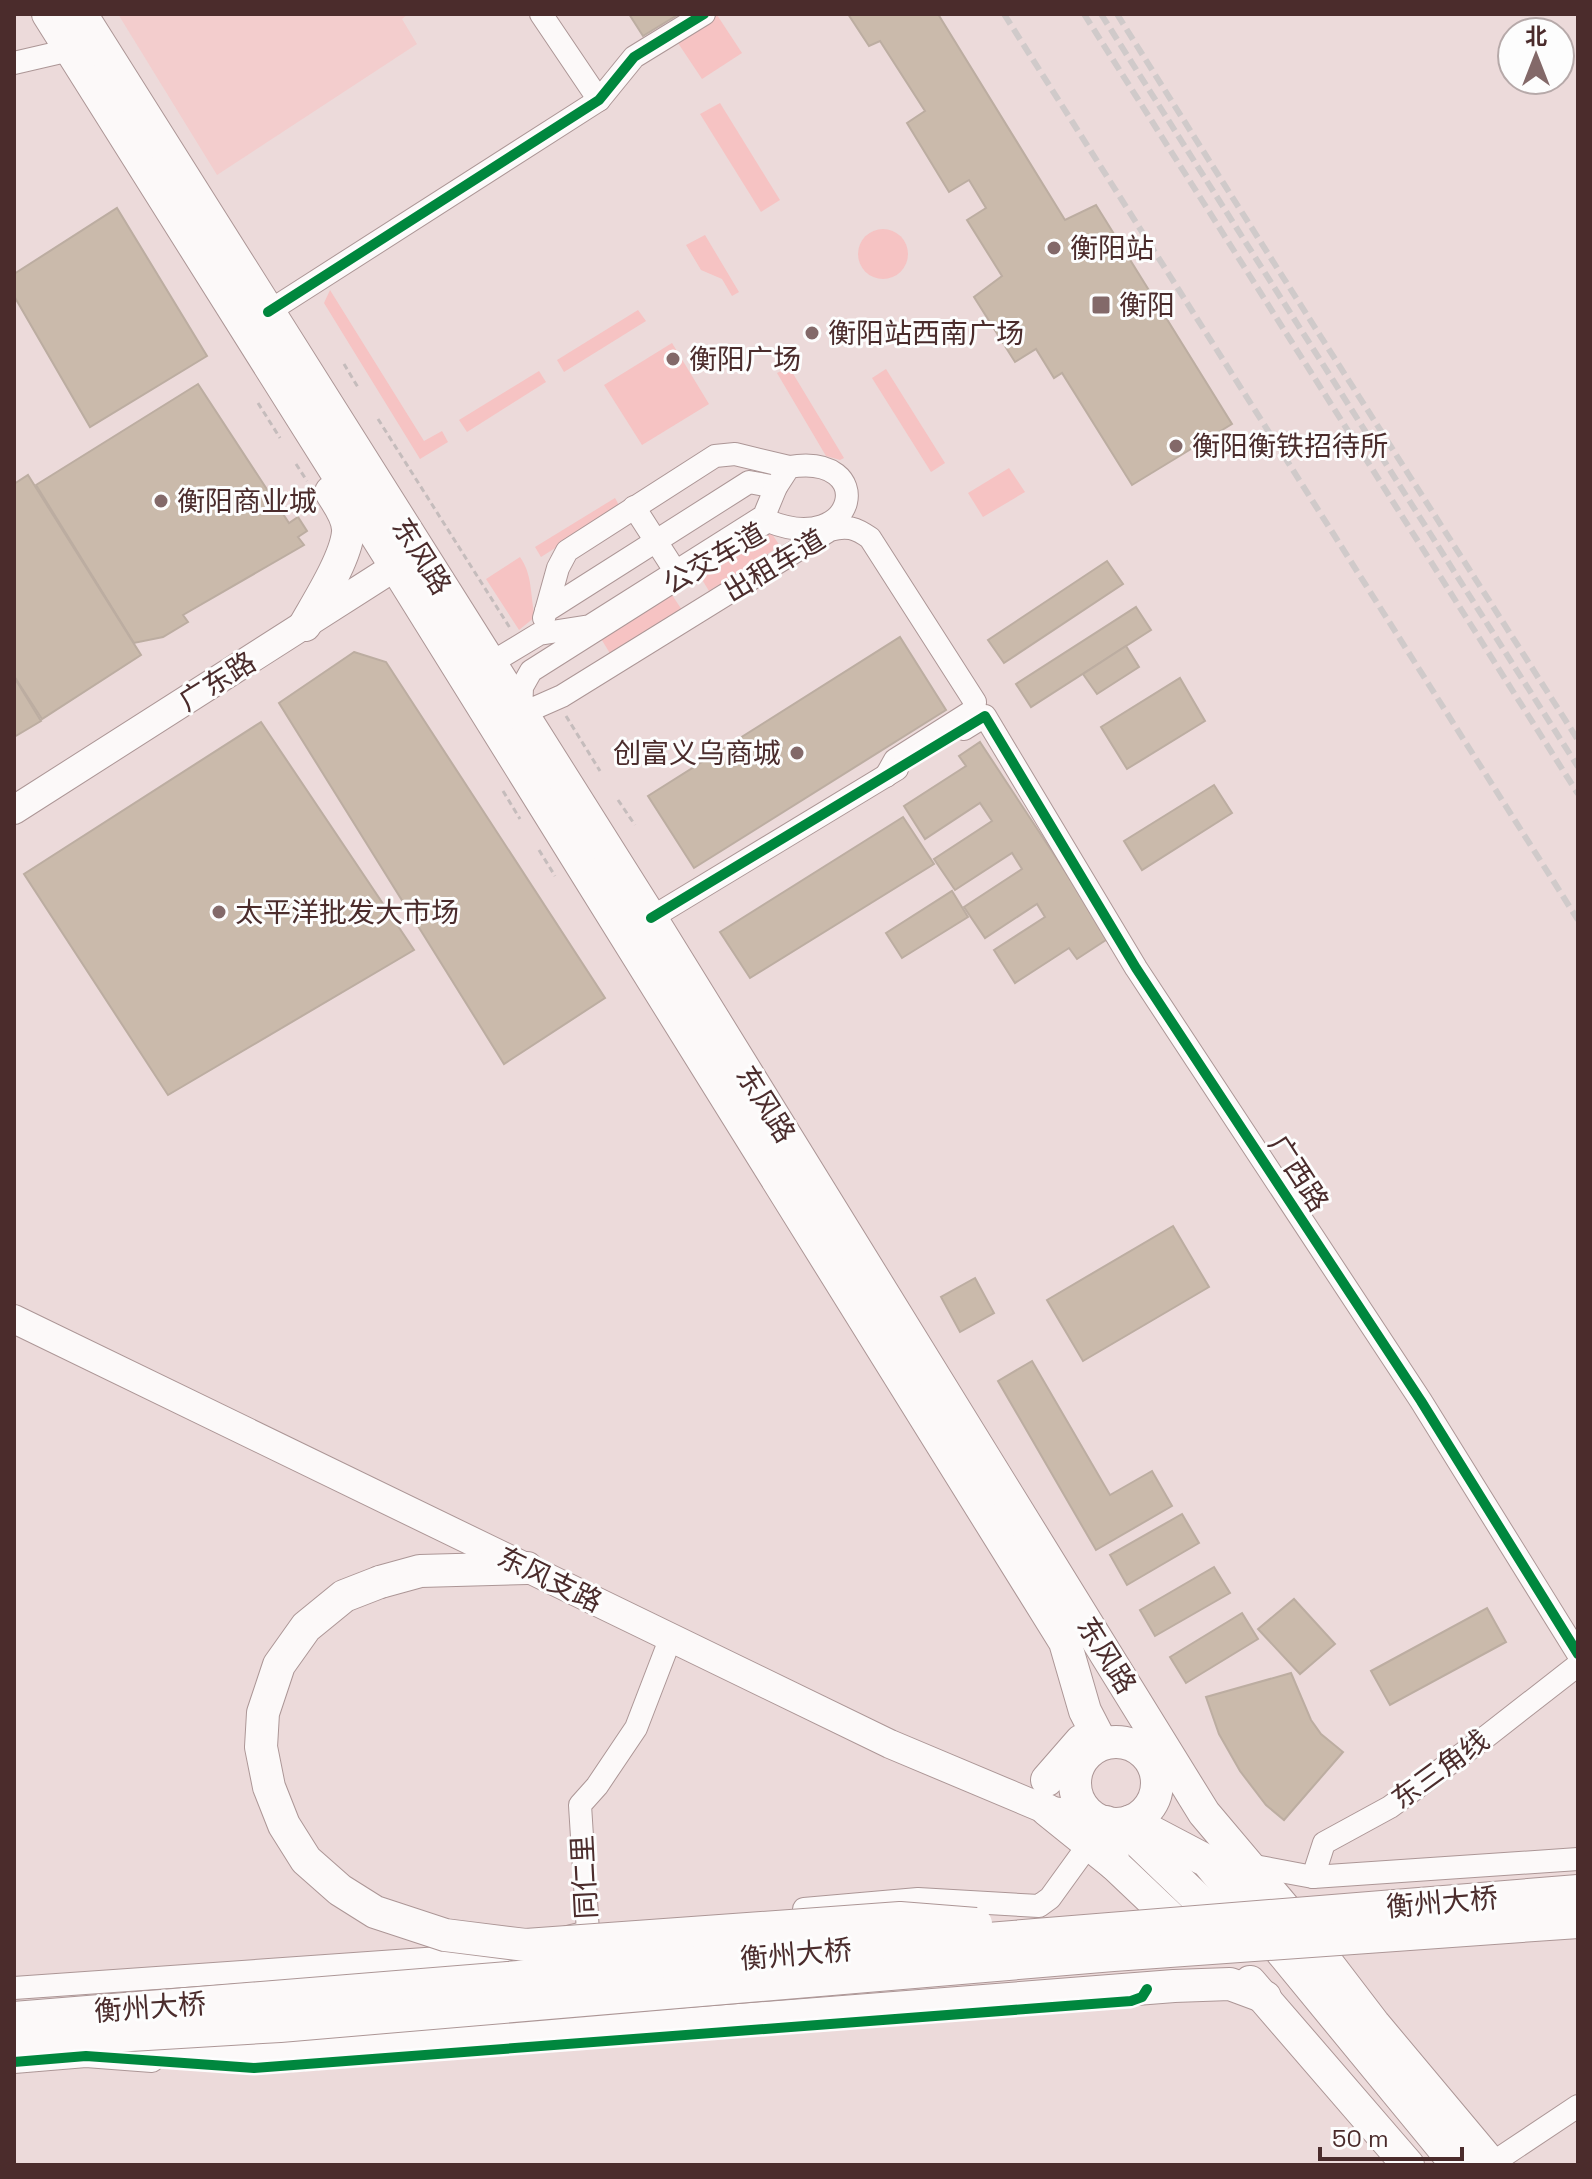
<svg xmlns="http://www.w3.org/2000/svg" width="1592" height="2179" viewBox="0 0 1592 2179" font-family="'Space Grotesk','Noto Sans SC',sans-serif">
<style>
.built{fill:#f3cdcd}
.green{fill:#f6c3c3}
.building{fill:#cabaab;stroke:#bcada1;stroke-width:2}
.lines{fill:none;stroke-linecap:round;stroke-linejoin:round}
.minor-casing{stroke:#ac9696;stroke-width:24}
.major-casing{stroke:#ac9696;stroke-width:30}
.highway-casing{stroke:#ac9696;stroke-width:34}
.path{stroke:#c5bcbc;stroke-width:3;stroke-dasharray:6 4;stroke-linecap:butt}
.minor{stroke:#fcf9f9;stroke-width:22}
.major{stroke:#fcf9f9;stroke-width:28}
.highway{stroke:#fcf9f9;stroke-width:32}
.rail{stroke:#d0caca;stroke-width:6;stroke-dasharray:12 6;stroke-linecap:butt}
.highway-bridge-casing{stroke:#ac9696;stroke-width:34;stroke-linecap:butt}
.highway-bridge{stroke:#fcf9f9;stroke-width:32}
.cycleway-casing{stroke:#fdfdfd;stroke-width:15}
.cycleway{stroke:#00873e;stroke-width:10}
.poi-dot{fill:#836969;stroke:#fdfdfd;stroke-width:3}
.labels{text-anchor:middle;stroke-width:6;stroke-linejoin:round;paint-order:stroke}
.poi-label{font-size:28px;fill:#4b2c2c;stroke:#fdfdfd;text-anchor:start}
.street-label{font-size:28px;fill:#4b2c2c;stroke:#fdfdfd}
</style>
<rect width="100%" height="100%" fill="#ecdada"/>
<polygon class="built" points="118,14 408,14 402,19 417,44 217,175"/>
<g class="green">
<polygon points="717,15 742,53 702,79 676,40"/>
<polygon points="720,103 780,200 761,212 700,114"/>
<circle cx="883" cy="254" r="25"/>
<polygon points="705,235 739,292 732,296 722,279 701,270 686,245"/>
<polygon points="330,290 424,441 442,431 448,442 420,459 324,303"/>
<polygon points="638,310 646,321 564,372 557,360"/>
<polygon points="672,343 709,404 642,445 604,385"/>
<polygon points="789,367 844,458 840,460 826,456 777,373"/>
<polygon points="886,369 945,463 931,472 872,378"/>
<polygon points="539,371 546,382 467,432 459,420"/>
<polygon points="1009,468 1025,492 983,517 968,493"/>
<polygon points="615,498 620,507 541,557 535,547"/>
<polygon points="768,528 780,546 709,591 698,573"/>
<path d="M520,557C533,575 530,596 535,617L519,630L486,579Z"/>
<polygon points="670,592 682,610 611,655 600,637"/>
</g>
<g class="building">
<polygon points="629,14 679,14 643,36"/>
<polygon points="848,14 938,14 1065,220 1096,205 1232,424 1132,485 1062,373 1054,378 1036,349 1015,362 974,297 1002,276 967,220 986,208 969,180 949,192 907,123 925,111 880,41 869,46"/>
<polygon points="117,208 207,356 90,427 14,296 14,274"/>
<polygon points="198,384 289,523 298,517 307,531 298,537 304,545 183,615 188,622 163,637 134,643 36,485"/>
<polygon points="28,475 141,655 42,719 14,676 14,484"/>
<polygon points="1107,561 1123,584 1004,663 988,640"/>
<polygon points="1136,607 1151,630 1031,707 1016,684"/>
<polygon points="900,637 946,710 694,868 648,796"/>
<polygon points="1126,646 1139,667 1097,694 1083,674"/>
<polygon points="354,652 386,662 605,998 504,1064 279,703"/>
<polygon points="14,677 41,721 14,737"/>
<polygon points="1180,678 1205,721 1127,769 1101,727"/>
<polygon points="261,722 414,950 168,1095 24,874"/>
<polygon points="980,742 1109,938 1077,959 1069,948 1015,983 994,950 1045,917 1037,904 985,938 964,907 1022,869 1012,853 955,890 934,859 992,821 980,803 925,839 904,806 966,766 959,756"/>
<polygon points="1214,785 1232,813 1142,870 1124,841"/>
<polygon points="903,817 934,864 750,978 720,932"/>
<polygon points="952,891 968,917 902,958 886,933"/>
<polygon points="1173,1226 1209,1287 1083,1361 1047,1300"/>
<polygon points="975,1278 994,1313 960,1332 941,1297"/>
<polygon points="1032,1361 1110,1495 1152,1471 1172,1506 1096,1550 998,1381"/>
<polygon points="1182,1514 1199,1543 1127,1585 1110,1555"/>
<polygon points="1214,1567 1230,1593 1155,1636 1140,1610"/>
<polygon points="1294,1599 1335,1644 1300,1674 1258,1629"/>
<polygon points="1487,1608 1506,1642 1390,1705 1371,1671"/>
<polygon points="1242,1613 1258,1639 1186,1683 1170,1657"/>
<polygon points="1291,1673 1311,1720 1321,1734 1343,1752 1284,1820 1266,1805 1240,1771 1219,1734 1206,1697"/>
</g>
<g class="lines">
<g class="minor-casing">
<g id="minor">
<polyline points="541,14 599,100"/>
<polyline points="14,63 70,50"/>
<polyline points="268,312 599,100 634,57 704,14"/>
<polyline points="634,507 679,577"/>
<polyline points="546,611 558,568 567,551 715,456 735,454 789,467"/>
<polyline points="544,618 546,611 749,482 776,487"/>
<path d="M491,663L539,634L590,626L764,516L776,487L789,467C878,452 859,558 768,521L531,671L522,687L521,714L562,696L830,530C847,525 856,528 870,538L975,702L974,710L895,760L886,776"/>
<polyline points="964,729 985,716 1136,968 1421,1401 1578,1654"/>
<polyline points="651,918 897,769"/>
<polyline points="1249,1865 1313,1877 1578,1859"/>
<polyline points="1313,1877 1324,1843 1390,1807 1487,1736 1578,1665"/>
<polyline points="804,1909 918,1899 1039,1906 1050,1898 1089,1844"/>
<polyline points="568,1937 588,1932 580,1805 597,1786 636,1728 671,1637"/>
<polyline points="14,1988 482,1955 507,1950"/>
<polyline points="14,2062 86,2056 152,2061"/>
<polyline points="1491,2164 1578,2106"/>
</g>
</g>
<g class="major-casing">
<g id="major">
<polyline points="14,810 415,554"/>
<polyline points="14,1319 890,1744 1047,1810 1094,1817"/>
</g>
</g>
<g class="highway-casing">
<g id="highway">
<polyline points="48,14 396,567 1065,1642 1085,1711 1102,1744"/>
<polyline points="81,14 651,918 1204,1813 1296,1922 1374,2024 1492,2165"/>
<path d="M305,625C318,602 346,558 348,532C349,517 338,504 331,492"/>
<polyline points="380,1582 420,1571 527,1568"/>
<circle cx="1116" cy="1783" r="41"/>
<polyline points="1047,1780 1081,1741"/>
<polyline points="1047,1810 1114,1864"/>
<polyline points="1131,1821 1207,1861 1457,2165"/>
<polyline points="1106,1822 1114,1864 1191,1937"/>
<polyline points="1124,1828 1235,1935"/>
<polyline points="1250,1982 1408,2165"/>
<polyline points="130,2045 279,2056 1174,1986 1230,1984 1265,1997"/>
</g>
</g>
<g class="path">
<polyline points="344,364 359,389"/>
<polyline points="258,403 280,438"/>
<polyline points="378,419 510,628"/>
<polyline points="296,464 307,481"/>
<polyline points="566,716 600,771"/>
<polyline points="503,791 520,819"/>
<polyline points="618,800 635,825"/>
<polyline points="539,850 555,876"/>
</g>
<use href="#minor" class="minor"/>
<use href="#major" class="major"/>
<use href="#highway" class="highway"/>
<g class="rail">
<polyline points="1004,14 1578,920"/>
<polyline points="1084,14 1578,794"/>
<polyline points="1101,14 1578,767"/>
<path d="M1117,14C1269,257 1424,498 1578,740"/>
</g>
<g class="highway-bridge-casing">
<g id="highway-bridge">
<polyline points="380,1582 344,1596 306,1627 279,1665 263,1713 261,1747 269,1787 284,1825 306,1860 340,1890 375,1912 445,1935 526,1945 900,1918 976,1924"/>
<polyline points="14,2018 1578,1891"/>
<polyline points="14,2042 280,2026 1113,1955 1578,1922"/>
</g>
</g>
<use href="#highway-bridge" class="highway-bridge"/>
<g class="cycleway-casing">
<g id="cycleway">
<polyline points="268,312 599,100 634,57 704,14"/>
<polyline points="651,918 985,716 1136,968 1421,1401 1578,1654"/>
<polyline points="14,2062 86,2056 254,2068 1131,2001 1142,1997 1147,1989"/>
</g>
</g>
<use href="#cycleway" class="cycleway"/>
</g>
<g class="poi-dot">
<circle cx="1054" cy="248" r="8"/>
<rect x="1091" y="295" width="20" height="20" rx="4"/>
<circle cx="812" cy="333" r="8"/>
<circle cx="673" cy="359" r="8"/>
<circle cx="1176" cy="446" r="8"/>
<circle cx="161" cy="501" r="8"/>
<circle cx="797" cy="753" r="8"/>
<circle cx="219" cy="912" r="8"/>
</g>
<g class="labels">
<g class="poi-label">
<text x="1070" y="258">衡阳站</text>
<text x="1119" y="315">衡阳</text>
<text x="828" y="343">衡阳站西南广场</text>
<text x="689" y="369">衡阳广场</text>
<text x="1192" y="456">衡阳衡铁招待所</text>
<text x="177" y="511">衡阳商业城</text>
<text x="781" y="763" text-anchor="end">创富义乌商城</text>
<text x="235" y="922">太平洋批发大市场</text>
</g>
<g class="street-label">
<text transform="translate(422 556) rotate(58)" y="10">东风路</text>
<text transform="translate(714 558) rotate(-30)" y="10">公交车道</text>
<text transform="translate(774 565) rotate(-31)" y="10">出租车道</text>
<text transform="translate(217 681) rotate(-32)" y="10">广东路</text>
<text transform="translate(766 1104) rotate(58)" y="10">东风路</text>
<text transform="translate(1299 1173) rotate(57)" y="10">广西路</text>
<text transform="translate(550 1579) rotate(26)" y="10">东风支路</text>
<text transform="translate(1107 1655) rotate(58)" y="10">东风路</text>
<text transform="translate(1440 1769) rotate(-36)" y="10">东三角线</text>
<text transform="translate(584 1877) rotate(-93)" y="10">同仁里</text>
<text transform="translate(1442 1902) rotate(-5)" y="10">衡州大桥</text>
<text transform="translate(796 1954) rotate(-5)" y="10">衡州大桥</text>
<text transform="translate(150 2007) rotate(-4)" y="10">衡州大桥</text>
</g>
</g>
<rect width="1592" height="2179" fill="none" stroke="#4b2c2c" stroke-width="32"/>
<g transform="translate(1536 56)"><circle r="38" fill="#fdfdfd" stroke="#b6a9a9" stroke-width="2"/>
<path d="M0-6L14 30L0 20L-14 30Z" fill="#836969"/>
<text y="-12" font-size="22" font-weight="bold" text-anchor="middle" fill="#4b2c2c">北</text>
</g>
<path d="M1320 2147v12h142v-12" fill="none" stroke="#4b2c2c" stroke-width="4"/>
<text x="1332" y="2147" font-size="24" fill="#4b2c2c" stroke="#fdfdfd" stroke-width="6" paint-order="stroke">50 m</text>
</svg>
